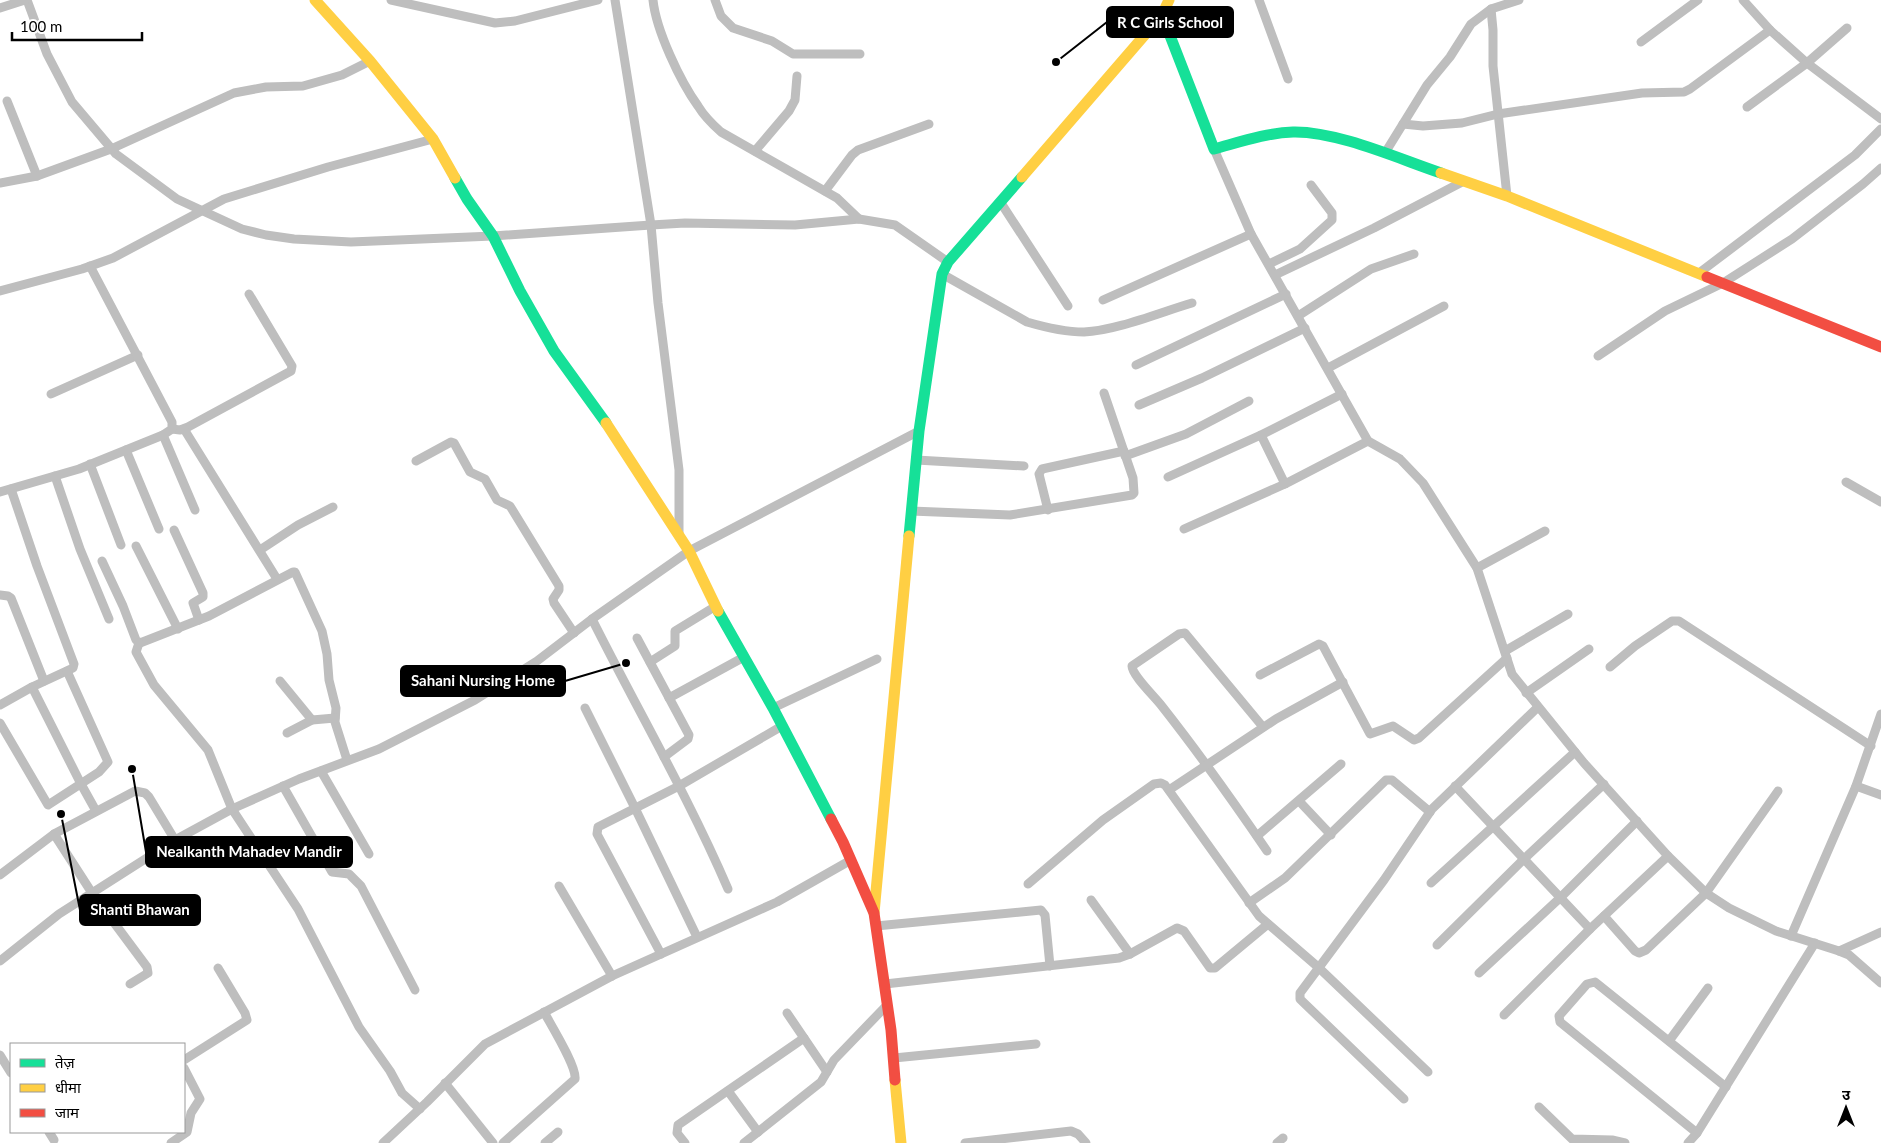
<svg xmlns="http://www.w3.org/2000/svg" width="1881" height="1143" viewBox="0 0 1881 1143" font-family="Lato,'Noto Sans Devanagari',sans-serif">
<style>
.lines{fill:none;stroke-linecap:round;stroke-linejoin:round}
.street{stroke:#bebebe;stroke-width:9}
.fast{stroke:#16e098;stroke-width:11}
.slow{stroke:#ffcf43;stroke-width:11}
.jam{stroke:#f24e42;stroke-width:11}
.leader{fill:none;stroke:#000;stroke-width:2}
.callout-dot{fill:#000;stroke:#fff;stroke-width:2}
.callout{fill:#000;stroke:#000;stroke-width:2}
.callout-label{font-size:15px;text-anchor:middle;font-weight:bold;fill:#fff}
</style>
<rect width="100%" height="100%" fill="#fff"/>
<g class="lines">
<g class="street">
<polyline points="27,0 47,54 72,102 116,154 177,199 242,229 266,235 294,239 351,242 493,236 651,225 685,223 795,225 859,219 895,225 948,262"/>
<polyline points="391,0 495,23 515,21 598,0"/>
<polyline points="615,0 651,225 658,303 679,470 679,535"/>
<path d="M653,0C656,30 680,81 698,106C704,116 712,124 721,132L837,198L859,219"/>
<polyline points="715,0 721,16 733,28 772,41 793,54 860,54"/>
<polyline points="1259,0 1288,79"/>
<polyline points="1743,0 1770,30 1807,63 1881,119"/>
<polyline points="0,8 25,0"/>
<polyline points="1491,9 1493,30 1493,66 1507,196"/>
<polyline points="1641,42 1698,0"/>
<polyline points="7,101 37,176"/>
<polyline points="1747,107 1807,63 1847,28"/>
<polyline points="1403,124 1423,126 1462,123 1498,114 1642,93 1684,92 1690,89 1770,30"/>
<polyline points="1214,149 1251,234 1368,441 1400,459 1423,483 1477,568 1512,674 1584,763 1668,856 1706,893 1729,908 1776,931 1839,951 1849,955 1881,983"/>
<polyline points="755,151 789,111 795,100 797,76"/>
<polyline points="1385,153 1427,85 1450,57 1471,24 1491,9 1519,0"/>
<polyline points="0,183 37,176 111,149 234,93 266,87 303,86 342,75 370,61"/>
<polyline points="825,191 852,155 858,150 929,124"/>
<polyline points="1001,203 1068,306"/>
<polyline points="1269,264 1300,249 1332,220 1332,213 1311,185"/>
<polyline points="1699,273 1855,155 1881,129"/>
<path d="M942,274L1027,322C1044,327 1066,332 1084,332C1115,331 1161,312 1192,303"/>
<polyline points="1275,275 1374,228 1464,181"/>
<polyline points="0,291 82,269 113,258 224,199 328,167 433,139"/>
<polyline points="1103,300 1251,234"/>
<polyline points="1298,316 1371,269 1414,254"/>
<polyline points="1598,356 1665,311 1723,283 1792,239 1863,184 1881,168"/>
<polyline points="1136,365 1286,294"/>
<polyline points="1328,368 1444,306"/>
<polyline points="51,394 138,355"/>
<polyline points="1139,405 1202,378 1305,328"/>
<polyline points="172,429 180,430 188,427 291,371 292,366 249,294"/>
<polyline points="184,429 277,579"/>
<polyline points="163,435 195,510"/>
<polyline points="1261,435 1285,484"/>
<polyline points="126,450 159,529"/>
<polyline points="1125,456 1186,434 1249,401"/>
<polyline points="916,460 1024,466"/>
<polyline points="416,461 451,442 454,443 470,472 485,479 497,500 510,506 559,586 559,590 553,599 554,603 574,633"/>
<polyline points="90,464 121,545"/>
<polyline points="55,476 80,549 109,619"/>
<polyline points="1168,477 1263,434 1342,394"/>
<polyline points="1846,482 1881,502"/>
<polyline points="0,492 79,469 163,435 172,429 172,422 90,266"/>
<polyline points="1048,510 1039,474 1042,469 1124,451"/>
<polyline points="911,511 1010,515 1132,495 1134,493 1133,478 1104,393"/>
<polyline points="1184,529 1285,484 1368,441"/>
<polyline points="174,530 203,593 203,597 193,603 199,620"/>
<polyline points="136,546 178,629"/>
<polyline points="260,550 298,525 333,507"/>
<polyline points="102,561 123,606 136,640 140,643 209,616 293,572 295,572 322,631 327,654 329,680 336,708 335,722 347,760"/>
<polyline points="1477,568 1545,531"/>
<polyline points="0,595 8,596 11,598 44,681"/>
<path d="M592,619C637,709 688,796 728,889"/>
<polyline points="637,638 689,735 688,739 664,757"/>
<polyline points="139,643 136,652 154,685 208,750 232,809 298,909 359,1027 390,1071 402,1093 420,1109"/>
<polyline points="1505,651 1568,614"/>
<polyline points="650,662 675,646 675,631 716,606"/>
<polyline points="1610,667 1635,646 1672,621 1679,621 1871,746"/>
<polyline points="1260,675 1319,644 1323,646 1370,734 1393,726 1414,740 1419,738 1507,658"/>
<polyline points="280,681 312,720"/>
<polyline points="32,687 81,784 96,811"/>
<polyline points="1526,693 1589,649"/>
<polyline points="669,698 744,657"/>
<polyline points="0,705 32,687 73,668 74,664 37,566 11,489"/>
<polyline points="585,708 635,808 697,937"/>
<polyline points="773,708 877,659"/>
<polyline points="0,723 48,805 99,772 108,762 67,671"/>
<path d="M1263,727L1185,633L1179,634L1132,666C1132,675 1154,696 1161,705C1198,752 1233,801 1267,851"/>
<polyline points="287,733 312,720 335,718"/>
<polyline points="321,771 369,854"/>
<polyline points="283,786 332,872 349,874 361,886 415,990"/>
<polyline points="1455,786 1590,929"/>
<polyline points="1856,786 1881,795"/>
<polyline points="1169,790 1276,719 1343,682"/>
<polyline points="1299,801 1331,835"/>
<polyline points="54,834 92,893 147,967 148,973 130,984"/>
<polyline points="1257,836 1341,764"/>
<polyline points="0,875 54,834 135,791 145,793 149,797 175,840"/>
<polyline points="1431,883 1575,752"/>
<polyline points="1028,884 1103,820 1154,784 1161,783 1165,785 1259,916 1318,967 1428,1072"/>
<polyline points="559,886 612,976"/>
<polyline points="1091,900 1130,954"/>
<polyline points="1249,903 1285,878 1386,780 1392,780 1430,812"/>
<polyline points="1604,916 1635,951 1639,953 1646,950 1706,893 1778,791"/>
<polyline points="876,926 1041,910 1045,915 1050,966"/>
<polyline points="1791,936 1856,786 1881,714"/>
<polyline points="1437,945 1524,859 1604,784"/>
<polyline points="1839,951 1881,932"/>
<polyline points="661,954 597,834 598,827 679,786 782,726"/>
<polyline points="0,961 59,914 175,840 232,809 299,779 379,749 475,700 537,661 592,619 689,551 919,431"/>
<polyline points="1479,973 1561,897 1637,821"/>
<polyline points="885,984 1119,958 1130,954 1177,928 1184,931 1210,968 1215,968 1268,924"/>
<polyline points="787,1013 827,1072"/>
<polyline points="1504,1015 1590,929 1668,856"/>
<polyline points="1669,1041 1708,988"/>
<polyline points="0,1055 11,1073"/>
<polyline points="894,1058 1036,1044"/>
<polyline points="184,1060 247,1020 245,1013 218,968"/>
<polyline points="445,1083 493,1143"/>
<polyline points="728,1091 758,1132"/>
<polyline points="1404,1099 1303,1002 1300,999 1300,993 1384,880 1432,809 1538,707"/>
<polyline points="1539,1107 1572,1139 1612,1140 1625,1143"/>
<polyline points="49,1132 54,1140"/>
<polyline points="1697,1133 1560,1022 1559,1016 1587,984 1595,982 1726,1087"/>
<polyline points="171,1143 187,1132 191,1113 200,1099 184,1068"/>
<polyline points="383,1143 427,1102 485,1044 612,976 777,902 851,860"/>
<path d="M503,1143L575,1079C577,1067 551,1025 544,1012"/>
<polyline points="545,1143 558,1132"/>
<polyline points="685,1143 677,1133 678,1125 804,1038"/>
<polyline points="744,1143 821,1082 834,1060 887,1005"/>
<polyline points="965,1143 1071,1131 1078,1134 1086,1143"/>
<polyline points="1277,1143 1283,1138"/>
<polyline points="1688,1143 1697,1133 1815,943"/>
</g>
<g class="fast">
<path d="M1162,15L1214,149C1240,142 1266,133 1293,132C1337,131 1399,159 1441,173"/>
<polyline points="455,178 467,199 493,236 520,291 554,351 606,423"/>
<polyline points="909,536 919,431 942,274 948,262 1022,177"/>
<polyline points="718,611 773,708 831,819"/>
</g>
<g class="slow">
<polyline points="315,0 370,61 433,139 455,178"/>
<polyline points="1441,173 1507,196 1707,277"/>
<polyline points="1022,177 1162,15 1169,0"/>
<polyline points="606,423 689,551 718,611"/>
<polyline points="874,913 909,536"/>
<polyline points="895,1080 901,1143"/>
</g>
<g class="jam">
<polyline points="1707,277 1881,347"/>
<polyline points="831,819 843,842 874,913 891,1030 895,1080"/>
</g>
</g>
<path class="leader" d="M1056 62L1107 22M626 663L565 681M132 769L146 852M61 814L80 910"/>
<g class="callout-dot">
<circle cx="1056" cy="62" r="5"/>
<circle cx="626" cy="663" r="5"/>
<circle cx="132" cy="769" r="5"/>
<circle cx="61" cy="814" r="5"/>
</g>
<g class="callout">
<rect x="1107" y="7" width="126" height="30" rx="5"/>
<rect x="401" y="666" width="164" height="30" rx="5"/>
<rect x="146" y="837" width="206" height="30" rx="5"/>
<rect x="80" y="895" width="120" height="30" rx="5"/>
</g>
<g class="callout-label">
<text x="1170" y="28">R C Girls School</text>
<text x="483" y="686">Sahani Nursing Home</text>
<text x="249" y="857">Nealkanth Mahadev Mandir</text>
<text x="140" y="915">Shanti Bhawan</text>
</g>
<rect x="10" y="1043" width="175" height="90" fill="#ffffff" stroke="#999999"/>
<rect x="20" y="1059" width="25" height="8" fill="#16e098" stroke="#999999"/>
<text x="55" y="1068" font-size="15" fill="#000000">तेज़</text>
<rect x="20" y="1084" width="25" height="8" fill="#ffcf43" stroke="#999999"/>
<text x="55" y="1093" font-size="15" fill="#000000">धीमा</text>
<rect x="20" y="1109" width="25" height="8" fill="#f24e42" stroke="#999999"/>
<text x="55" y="1118" font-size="15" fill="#000000">जाम</text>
<g transform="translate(1846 1108)" stroke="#ffffff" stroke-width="4" paint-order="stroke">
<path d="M0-4L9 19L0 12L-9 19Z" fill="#000000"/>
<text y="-8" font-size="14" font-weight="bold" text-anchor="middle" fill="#000000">उ</text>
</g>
<path d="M12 32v8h130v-8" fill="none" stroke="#000000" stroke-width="2.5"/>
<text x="20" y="32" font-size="15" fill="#000000" stroke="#ffffff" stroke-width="4" paint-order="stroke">100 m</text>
</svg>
